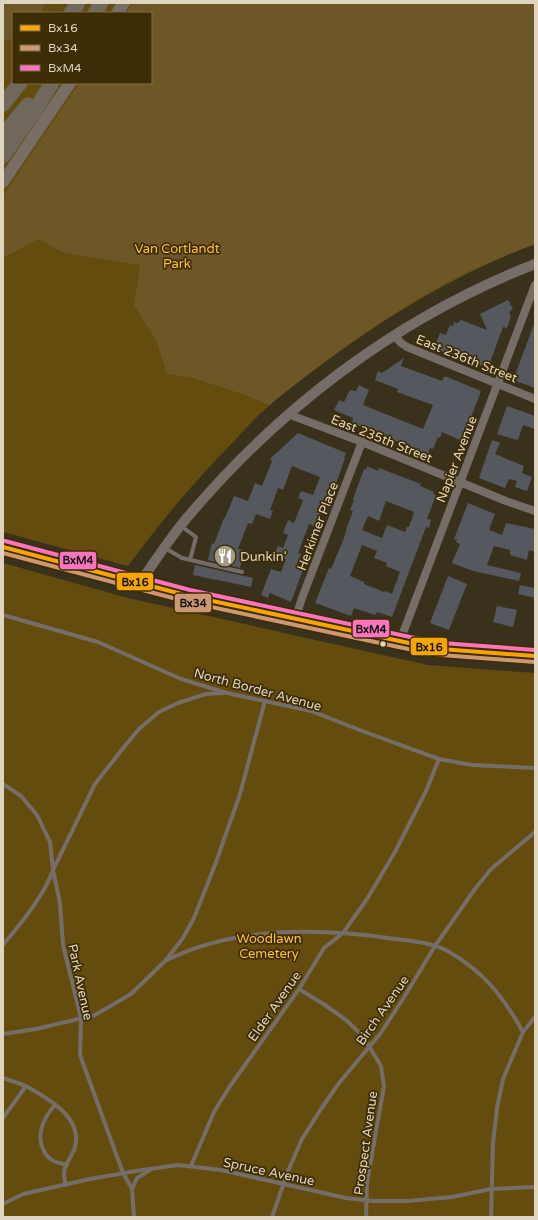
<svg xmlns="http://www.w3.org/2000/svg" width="538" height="1220" viewBox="0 0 538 1220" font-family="'Varela Round',sans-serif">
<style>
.green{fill:#644b0e;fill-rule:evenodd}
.forest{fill:#6e5727}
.building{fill:#55585e;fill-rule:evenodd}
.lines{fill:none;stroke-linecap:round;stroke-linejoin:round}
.service{stroke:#766d68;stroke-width:4}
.minor{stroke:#766d68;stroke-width:8}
.tertiary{stroke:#766d68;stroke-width:10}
.secondary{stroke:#786e66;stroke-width:12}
.primary{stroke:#766c62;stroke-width:13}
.motorway{stroke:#71685d;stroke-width:15}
.bus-1-casing{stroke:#3d2c04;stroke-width:7}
.bus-2-casing{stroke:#3d2c04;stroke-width:7}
.bus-3-casing{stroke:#3d2c04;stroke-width:7}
.bus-1{stroke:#f7a600;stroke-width:4}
.bus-2{stroke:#cd976f;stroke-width:4}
.bus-3{stroke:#fc73be;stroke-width:4}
.bus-dot{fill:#ded4c0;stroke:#3d2c04;stroke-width:1.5}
.labels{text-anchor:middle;stroke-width:3.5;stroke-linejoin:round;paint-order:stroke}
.park-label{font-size:13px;fill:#fcc234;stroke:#3d2c04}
.street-label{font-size:13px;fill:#ded4c0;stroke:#3d2c04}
.poi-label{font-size:13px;fill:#ded4c0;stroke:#3d2c04;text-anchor:start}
.line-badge{stroke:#3d2c04;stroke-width:1.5}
.pale-badge-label{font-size:11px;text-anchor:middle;font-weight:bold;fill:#111}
</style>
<rect width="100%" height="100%" fill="#3a311d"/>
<g class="green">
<path d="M3,3H535V244C466,270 404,306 344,348C319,366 293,384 270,405C258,415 248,426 238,437C198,477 162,520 128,566L3,532ZM13,13H151V83H13Z"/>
<polygon points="3,563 128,598 428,665 535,673 535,1217 3,1217"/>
</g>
<g class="forest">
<polygon points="3,3 46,3 40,13 13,13 13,39 3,41"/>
<path d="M132,3H535V244C498,258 461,274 427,294C371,326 320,365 269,405L248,396L190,377L167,374L156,340L134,305L140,265L64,253L38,239L3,258V196L79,83H151V13H125Z"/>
</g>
<g class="building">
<polygon points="508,300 513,309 509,312 511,316 507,328 503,327 488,368 459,357 458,359 434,348 440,333 446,335 450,325 453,326 454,322 457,323 461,320 487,330 480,314"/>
<polygon points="534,324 535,324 535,388 516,381 517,379 514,378"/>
<polygon points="404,358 401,366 442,381 444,377 447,377 481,391 462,441 442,432 440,438 438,437 433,449 430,448 427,457 418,453 419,452 417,451 418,450 352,423 353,418 334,410 339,400 344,402 350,390 356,391 359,385 369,390 363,405 423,429 433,405 397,392 398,389 375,380 378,371 382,373"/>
<polygon points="507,406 535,416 535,429 523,425 518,440 516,439 516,440 497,434"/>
<polygon points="298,433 346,453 344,458 345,458 331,498 325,496 320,509 323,514 317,515 318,520 318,523 313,526 309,524 298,553 301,554 297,564 304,567 291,602 270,593 268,598 261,595 271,569 281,572 286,559 274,555 278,546 283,548 288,535 283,533 288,520 294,523 303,500 298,498 301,491 313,495 320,477 292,466 283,490 278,488 270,510 273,511 270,519 256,514 252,524 248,523 238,549 244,550 240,568 208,560 212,543 214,544 224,518 225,518 234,496 248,501 255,483 262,486 272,461 270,459"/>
<polygon points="492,440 500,443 495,454 524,466 522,473 532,477 527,491 515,487 517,481 509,479 505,488 479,478"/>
<path d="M367,466L378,471L379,468L421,484L420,486L434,492L433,494L436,495L427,519L431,520L429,528L426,527L392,617L377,612L375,615L354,608L351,616L315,603L329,568L331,569L344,538L347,527L353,511L350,510L354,500L353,499L364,469L366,470ZM386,501L414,512L409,527H407L405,532L387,525L382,538L362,530L368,516L379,521ZM362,545L377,551L374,558L387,563L386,566L400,572L392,594L385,591L384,592L364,584V582L350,576Z"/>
<polygon points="468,503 495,514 489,530 502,535 506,523 535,529 535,552 529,550 527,560 510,555 510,550 494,546 487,565 521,573 519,581 473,571 452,563 460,544 456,542 457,540 454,539"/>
<polygon points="195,565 253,578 251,587 193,575"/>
<polygon points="448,576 467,584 449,630 430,623"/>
<polygon points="520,585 535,588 535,598 518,594"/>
<polygon points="497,606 517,610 513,627 493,622"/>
</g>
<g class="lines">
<g class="service">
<polyline points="181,526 196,537 190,560"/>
<polyline points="165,548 182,558 242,572"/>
<polyline points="3,615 98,642 181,679 227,693 311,711 365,732 439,759 472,765 535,768"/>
<polyline points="3,784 21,796 37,815 50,842 53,870 60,903 63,945 81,1018 80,1055 123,1173 132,1189 134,1217"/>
<path d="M3,945C21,923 44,896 53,870L95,784L120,752L139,729L159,712L178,703L206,694L224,693"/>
<path d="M167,960C235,926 321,928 395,939C413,941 435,943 451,953C485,973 504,998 523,1032"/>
<polyline points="299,989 325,1005 346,1020 362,1035 381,1066 384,1086 367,1183 366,1217"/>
<polyline points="3,1034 36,1029 95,1015 131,994 165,961 183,938 194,918 215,865 240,794 265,701"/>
<polyline points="3,1078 26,1086 3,1118"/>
<path d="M26,1086C47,1098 83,1117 75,1147C73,1155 65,1163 64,1172C64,1176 65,1181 65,1185"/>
<path d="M55,1105C44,1117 35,1135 44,1151C46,1155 48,1158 52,1160C56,1163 62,1163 67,1165"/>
<polyline points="191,1166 214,1112 230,1086 299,989 324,948 343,933 367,899 395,852 426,791 439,759"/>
<polyline points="132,1189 137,1178 150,1170"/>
<polyline points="3,1204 23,1194 90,1179 136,1171 178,1165 221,1170 346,1198 373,1201 408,1201 452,1197 491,1189 535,1187"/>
<polyline points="272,1217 288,1171 302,1139 321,1109 339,1083 380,1034 403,999 435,946 475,889 491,869 535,832"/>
<polyline points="491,1217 493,1143 497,1108 503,1079 523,1032 535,1017"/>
</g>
<g class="minor">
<polyline points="394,335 401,343 407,347 535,399"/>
<polyline points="288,414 362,442 506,501 535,511"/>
<polyline points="295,620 302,598 362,442"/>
<polyline points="400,641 535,285"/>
</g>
<path class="tertiary" d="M139,584C153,564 166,544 181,525C276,410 396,318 535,264"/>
<g class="secondary">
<polyline points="117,13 124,3"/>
<polyline points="3,182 70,83"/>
</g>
<polyline class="primary" points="3,547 189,596 409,643 441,649 535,656"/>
<g class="motorway">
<polyline points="71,13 78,3"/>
<polyline points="95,13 101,3"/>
<polyline points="3,104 20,83"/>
<polyline points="3,135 28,105"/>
<polyline points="3,156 36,109 52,83"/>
</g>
<g class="bus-1-casing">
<polyline id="bus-1" points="3,547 189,596 409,643 441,649 535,656"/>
</g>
<g class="bus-2-casing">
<polyline id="bus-2" points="3,553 188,602 408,649 441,655 535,662"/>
</g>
<g class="bus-3-casing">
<polyline id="bus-3" points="5,541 190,590 410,637 442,643 535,650"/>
</g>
<use href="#bus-1" class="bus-1"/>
<use href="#bus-2" class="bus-2"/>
<use href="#bus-3" class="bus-3"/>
</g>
<defs>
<g id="restaurant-disc" transform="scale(1.15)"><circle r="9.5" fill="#a59b87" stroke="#3d2c04"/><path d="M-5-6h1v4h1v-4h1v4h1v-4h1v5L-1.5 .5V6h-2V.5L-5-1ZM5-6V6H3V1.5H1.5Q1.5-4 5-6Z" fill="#fff"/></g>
</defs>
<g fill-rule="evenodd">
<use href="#restaurant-disc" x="225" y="556"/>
</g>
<circle class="bus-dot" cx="383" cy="644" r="3.5"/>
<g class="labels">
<g class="park-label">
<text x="177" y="253">Van Cortlandt<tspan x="177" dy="15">Park</tspan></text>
<text x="269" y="943">Woodlawn<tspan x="269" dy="15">Cemetery</tspan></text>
</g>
<g class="street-label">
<text transform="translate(467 358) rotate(22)" y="5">East 236th Street</text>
<text transform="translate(382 438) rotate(22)" y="5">East 235th Street</text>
<text transform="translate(456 459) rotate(-69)" y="5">Napier Avenue</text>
<text transform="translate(317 526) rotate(-69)" y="5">Herkimer Place</text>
<text transform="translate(258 689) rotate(15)" y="5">North Border Avenue</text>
<text transform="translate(81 982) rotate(78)" y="5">Park Avenue</text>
<text transform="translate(274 1006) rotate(-55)" y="5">Elder Avenue</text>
<text transform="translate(382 1010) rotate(-55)" y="5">Birch Avenue</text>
<text transform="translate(365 1143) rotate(-82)" y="5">Prospect Avenue</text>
<text transform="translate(269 1171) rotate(12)" y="5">Spruce Avenue</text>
</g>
<g class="poi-label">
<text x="240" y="561">Dunkin'</text>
</g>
</g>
<g class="line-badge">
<rect x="59" y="551" width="38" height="19" rx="4" fill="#fc73be"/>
<rect x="116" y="572" width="38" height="19" rx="4" fill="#f7a600"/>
<rect x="174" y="593" width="38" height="20" rx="4" fill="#cd976f"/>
<rect x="352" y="619" width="38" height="19" rx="4" fill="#fc73be"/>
<rect x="410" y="637" width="38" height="19" rx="4" fill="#f7a600"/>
</g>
<g class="pale-badge-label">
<text x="78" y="564">BxM4</text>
<text x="135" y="586">Bx16</text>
<text x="193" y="607">Bx34</text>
<text x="371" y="633">BxM4</text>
<text x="429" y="651">Bx16</text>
</g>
<rect width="538" height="1220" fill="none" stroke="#ded4c0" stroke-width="8"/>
<rect x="12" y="12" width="140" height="72" fill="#3d2c04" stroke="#7d6f4f"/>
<rect x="20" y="25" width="20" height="6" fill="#f7a600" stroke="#7d6f4f"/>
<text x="48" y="32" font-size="12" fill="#ded4c0">Bx16</text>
<rect x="20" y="45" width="20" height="6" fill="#cd976f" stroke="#7d6f4f"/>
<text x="48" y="52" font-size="12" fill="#ded4c0">Bx34</text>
<rect x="20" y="65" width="20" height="6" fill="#fc73be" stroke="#7d6f4f"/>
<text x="48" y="72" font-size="12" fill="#ded4c0">BxM4</text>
</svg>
